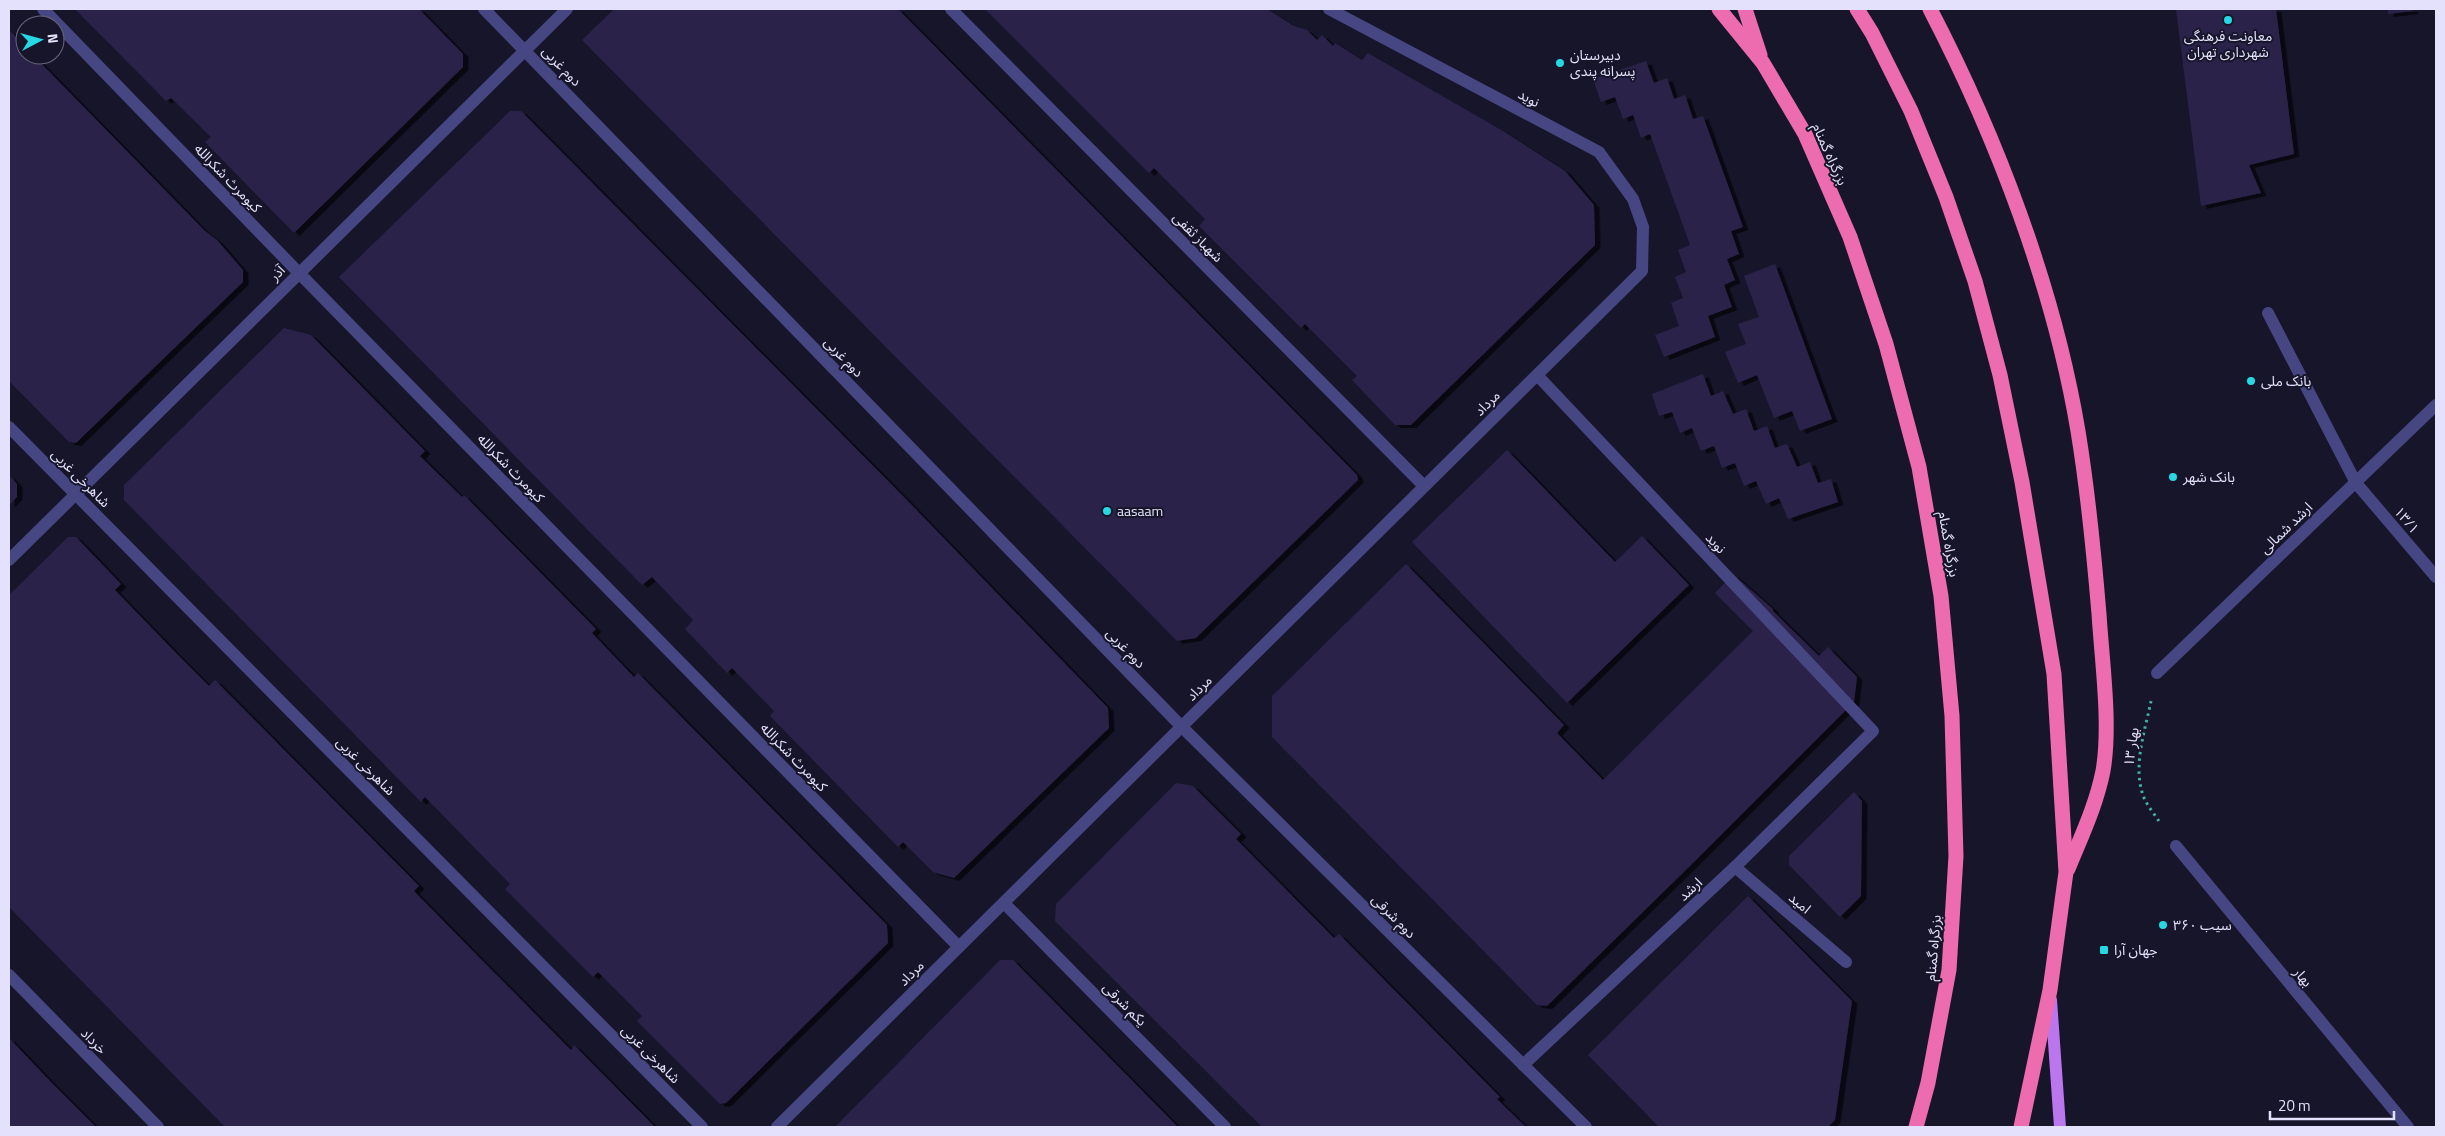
<svg xmlns="http://www.w3.org/2000/svg" width="2445" height="1136" viewBox="0 0 2445 1136" font-family="'Titillium Web','Noto Sans Arabic',sans-serif">
<style>
.building{fill:#292348;filter:url(#shadow)}
.lines{fill:none;stroke-linecap:round;stroke-linejoin:round}
.path{stroke:#41afa3;stroke-width:3;stroke-dasharray:2.5 4;stroke-linecap:butt}
.minor{stroke:#464682;stroke-width:12}
.major{stroke:#bb76ed;stroke-width:12}
.highway{stroke:#ec6caf;stroke-width:15}
.poi-dot{fill:#26d8e3;stroke:#17152a;stroke-width:2}
.labels{text-anchor:middle;stroke-width:4;stroke-linejoin:round;paint-order:stroke}
.poi-label{font-size:14px;fill:#e3e1fb;stroke:#17152a;text-anchor:start}
.street-label{font-size:14px;fill:#e3e1fb;stroke:#17152a}
</style>
<defs>
<filter id="shadow"><feDropShadow dx="5.5" dy="3" stdDeviation="0" flood-color="#0009"/></filter>
</defs>
<rect width="100%" height="100%" fill="#17152a"/>
<g class="building">
<polygon points="75,9 419,9 463,54 463,67 294,233 205,142 211,137 171,98 166,101"/>
<polygon points="614,9 898,9 1357,475 1358,480 1196,638 1177,641 582,40"/>
<polygon points="985,9 1267,9 1294,26 1307,30 1317,40 1322,35 1333,46 1335,43 1362,60 1368,53 1503,131 1565,171 1594,205 1595,245 1411,425 1395,425 1352,380 1357,376 1305,324 1301,328 1199,226 1205,219 1154,168 1149,173"/>
<polygon points="2176,9 2276,9 2294,154 2249,165 2261,193 2201,206"/>
<polygon points="2388,9 2412,9 2413,11 2388,14"/>
<polygon points="9,30 25,46 25,55 33,55 205,231 217,240 243,270 243,282 76,443 69,442 9,381"/>
<polygon points="1646,61 1654,83 1667,78 1674,99 1685,95 1693,119 1703,116 1743,227 1731,231 1739,254 1727,259 1735,280 1724,285 1732,307 1708,316 1715,337 1664,357 1655,335 1679,326 1671,303 1683,298 1675,277 1686,272 1678,250 1690,245 1650,134 1641,138 1633,115 1623,119 1615,97 1601,102 1593,79"/>
<polygon points="510,111 521,111 905,498 1108,708 1109,728 954,878 933,872 903,842 898,847 770,716 774,711 732,668 727,673 685,629 693,620 652,577 642,585 339,277"/>
<polygon points="1775,264 1832,419 1800,431 1792,411 1774,418 1757,375 1738,383 1725,352 1746,344 1738,324 1759,317 1744,276"/>
<polygon points="284,328 311,335 425,451 420,456 462,497 464,495 596,629 592,633 634,677 638,673 887,925 888,943 726,1103 720,1104 637,1021 642,1016 598,972 593,977 505,889 510,884 425,797 421,802 124,500 124,485"/>
<polygon points="1703,374 1711,396 1723,391 1733,414 1746,409 1754,431 1767,426 1775,448 1787,444 1797,467 1810,462 1818,483 1831,479 1838,502 1788,519 1779,498 1766,504 1756,481 1744,486 1735,463 1722,468 1714,446 1701,451 1692,428 1680,433 1672,412 1659,416 1652,394"/>
<polygon points="1507,450 1615,562 1642,536 1689,585 1567,703 1412,542"/>
<polygon points="9,475 17,484 17,497 9,505"/>
<polygon points="68,537 76,537 121,584 115,590 179,656 209,686 215,680 419,886 414,891 466,944 571,1050 574,1045 655,1127 225,1127 9,907 9,595"/>
<polygon points="1406,564 1564,725 1557,733 1603,780 1753,631 1715,593 1733,574 1773,609 1773,611 1819,656 1828,647 1857,677 1854,702 1694,862 1547,1006 1537,1005 1272,737 1272,696"/>
<polygon points="1176,783 1193,786 1241,834 1236,839 1334,938 1339,934 1500,1097 1497,1099 1526,1127 1262,1127 1055,921 1056,904"/>
<polygon points="1854,792 1862,801 1861,896 1840,917 1789,865 1789,856"/>
<polygon points="1748,896 1852,1001 1835,1120 1828,1127 1659,1127 1588,1055"/>
<polygon points="1000,960 1013,960 1178,1127 835,1127"/>
<polygon points="9,1038 51,1082 96,1127 9,1127"/>
</g>
<g class="lines">
<path class="path" d="M2151,701C2145,732 2131,769 2145,800C2149,808 2156,816 2160,823"/>
<g class="minor">
<polyline points="43,9 299,273 959,947"/>
<polyline points="484,9 1181,726 1586,1127"/>
<polyline points="951,9 1424,486"/>
<polyline points="2268,313 2356,483 2436,577"/>
<polyline points="9,427 702,1127"/>
<polyline points="9,560 567,9"/>
<polyline points="2157,673 2436,405"/>
<polyline points="2176,846 2408,1127"/>
<polyline points="1735,867 1846,962"/>
<polyline points="1004,903 1225,1127"/>
<polyline points="9,975 158,1127"/>
<polyline points="1523,1065 1735,867 1873,731 1537,375"/>
<polyline points="777,1127 1642,271 1643,227 1633,199 1599,152 1329,9"/>
</g>
<polyline class="major" points="2051,1000 2060,1127"/>
<g class="highway">
<polyline points="1719,9 1763,63 1805,134 1850,237 1886,344 1919,467 1941,596 1952,716 1956,856 1949,970 1928,1083 1916,1127"/>
<polyline points="1745,9 1760,55"/>
<polyline points="1857,9 1872,33 1911,111 1946,197 1975,281 2000,375 2022,482 2054,674 2066,872 2050,990 2021,1127"/>
<path d="M1930,9C1997,138 2054,288 2078,431C2088,492 2094,554 2099,614C2102,662 2111,725 2103,771C2096,806 2081,837 2068,869"/>
</g>
</g>
<g class="poi-dot">
<circle cx="2228" cy="20" r="5"/>
<circle cx="1560" cy="63" r="5"/>
<circle cx="2251" cy="381" r="5"/>
<circle cx="2173" cy="477" r="5"/>
<circle cx="1107" cy="511" r="5"/>
<circle cx="2163" cy="925" r="5"/>
<rect x="2099" y="945" width="10" height="10" rx="2.5"/>
</g>
<g class="labels">
<g class="poi-label">
<text x="2228" y="41" text-anchor="middle">معاونت فرهنگی<tspan x="2228" dy="16">شهرداری تهران</tspan></text>
<text x="1570" y="60">دبیرستان<tspan x="1570" dy="16">پسرانه پندی</tspan></text>
<text x="2261" y="386">بانک ملی</text>
<text x="2183" y="482">بانک شهر</text>
<text x="1117" y="516">aasaam</text>
<text x="2173" y="930">سیب ۳۶۰</text>
<text x="2114" y="955">جهان آرا</text>
</g>
<g class="street-label">
<text transform="translate(562 66) rotate(46)" y="5">دوم غربی</text>
<text transform="translate(1529 98) rotate(28)" y="5">نوید</text>
<text transform="translate(1830 154) rotate(66)" y="5">بزرگراه گمنام</text>
<text transform="translate(228 178) rotate(46)" y="5">کیومرث شکرالله</text>
<text transform="translate(1198 237) rotate(45)" y="5">شهباز ثقفی</text>
<text transform="translate(277 273) rotate(-45)" y="5">آذر</text>
<text transform="translate(844 357) rotate(46)" y="5">دوم غربی</text>
<text transform="translate(1487 403) rotate(-45)" y="5">مرداد</text>
<text transform="translate(511 468) rotate(46)" y="5">کیومرث شکرالله</text>
<text transform="translate(81 478) rotate(45)" y="5">شاهرخی غربی</text>
<text transform="translate(2407 520) rotate(50)" y="5">۱۳/۱</text>
<text transform="translate(2286 528) rotate(-44)" y="5">ارشد شمالی</text>
<text transform="translate(1716 543) rotate(47)" y="5">نوید</text>
<text transform="translate(1949 544) rotate(80)" y="5">بزرگراه گمنام</text>
<text transform="translate(1126 648) rotate(46)" y="5">دوم غربی</text>
<text transform="translate(1199 688) rotate(-45)" y="5">مرداد</text>
<text transform="translate(2131 747) rotate(-82)" y="5">بهار ۱۳</text>
<text transform="translate(794 757) rotate(46)" y="5">کیومرث شکرالله</text>
<text transform="translate(366 766) rotate(45)" y="5">شاهرخی غربی</text>
<text transform="translate(1690 889) rotate(-43)" y="5">ارشد</text>
<text transform="translate(1800 903) rotate(40)" y="5">امید</text>
<text transform="translate(1394 916) rotate(45)" y="5">دوم شرقی</text>
<text transform="translate(1933 948) rotate(-85)" y="5">بزرگراه گمنام</text>
<text transform="translate(911 973) rotate(-45)" y="5">مرداد</text>
<text transform="translate(2303 977) rotate(50)" y="5">بهار</text>
<text transform="translate(1125 1004) rotate(45)" y="5">یکم شرقی</text>
<text transform="translate(94 1041) rotate(46)" y="5">خرداد</text>
<text transform="translate(651 1054) rotate(45)" y="5">شاهرخی غربی</text>
</g>
</g>
<rect width="2445" height="1136" fill="none" stroke="#e3e1fb" stroke-width="20"/>
<g transform="translate(40 40) rotate(84)"><circle r="24" fill="#17152a" stroke="#69677e"/>
<path d="M0-4L9 19L0 12L-9 19Z" fill="#26d8e3"/>
<text y="-8" font-size="14" font-weight="bold" text-anchor="middle" fill="#e3e1fb">N</text>
</g>
<path d="M2270 1111v8h124v-8" fill="none" stroke="#e3e1fb" stroke-width="2.5"/>
<text x="2278" y="1111" font-size="15" fill="#e3e1fb" stroke="#17152a" stroke-width="4" paint-order="stroke">20 m</text>
</svg>
